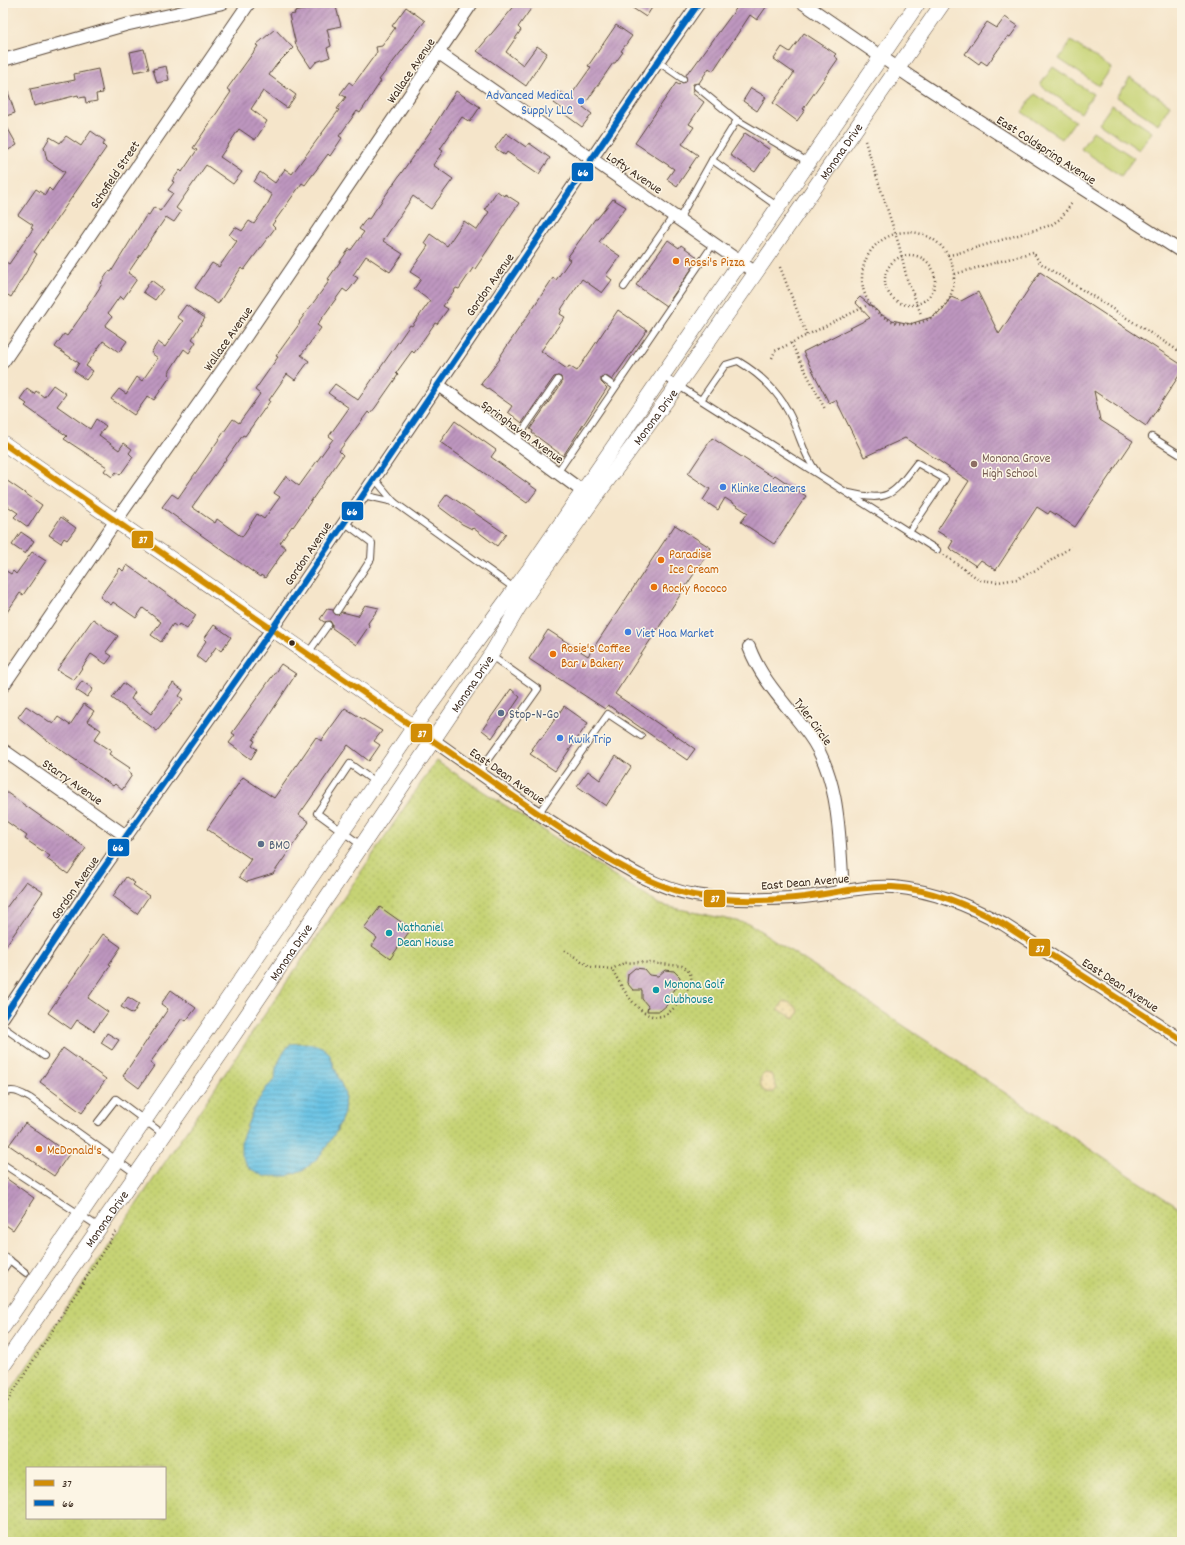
<svg xmlns="http://www.w3.org/2000/svg" width="1185" height="1545" viewBox="0 0 1185 1545" font-family="Dekko,sans-serif">
<style>
.grass{fill:url(#grass-dots);stroke:#807e4a;fill-rule:evenodd}
.sand{fill:url(#sand-dots);stroke:#94825e}
.garden{fill:#c6d375;stroke:#807e4a}
.water{fill:url(#water-rules);stroke:#517682}
.building{fill:url(#building-hatch)}
.lines{fill:none;stroke-linecap:round;stroke-linejoin:round}
.service-casing{stroke:#574638;stroke-width:8}
.minor-casing{stroke:#574638;stroke-width:14}
.tertiary-casing{stroke:#574638;stroke-width:16}
.path{stroke:#574638;stroke-width:2.5;stroke-dasharray:1 3;stroke-linecap:butt}
.service{stroke:#fff;stroke-width:6}
.minor{stroke:#fff;stroke-width:12}
.tertiary{stroke:#fff;stroke-width:15}
.bus-1-casing{stroke:#fcf5e5;stroke-width:9}
.bus-2-casing{stroke:#fcf5e5;stroke-width:9}
.bus-1{stroke:#d18d06;stroke-width:6}
.bus-2{stroke:#0065bd;stroke-width:6}
.shop-dot{fill:#3f7fe0;stroke:#fcf5e5;stroke-width:1.5}
.food-dot{fill:#e8710a;stroke:#fcf5e5;stroke-width:1.5}
.education-dot{fill:#8d6e63;stroke:#fcf5e5;stroke-width:1.5}
.bus-dot{fill:#3b2a1e;stroke:#fcf5e5;stroke-width:1.5}
.service-dot{fill:#5c6f8a;stroke:#fcf5e5;stroke-width:1.5}
.culture-dot{fill:#0f9aa8;stroke:#fcf5e5;stroke-width:1.5}
.labels{text-anchor:middle;stroke-width:3;stroke-linejoin:round;paint-order:stroke}
.street-label{font-size:13px;fill:#3b2a1e;stroke:#fcf5e5}
.shop-label{font-size:13px;fill:#366cbe;stroke:#fcf5e5;text-anchor:start}
.food-label{font-size:13px;fill:#c56008;stroke:#fcf5e5;text-anchor:start}
.education-label{font-size:13px;fill:#785e54;stroke:#fcf5e5;text-anchor:start}
.service-label{font-size:13px;fill:#4e5e75;stroke:#fcf5e5;text-anchor:start}
.culture-label{font-size:13px;fill:#0d838f;stroke:#fcf5e5;text-anchor:start}
.line-badge{stroke:#fcf5e5;stroke-width:1.5}
.badge-label{font-size:11px;text-anchor:middle;font-weight:bold;fill:#fff}
</style>
<defs>
<pattern id="grass-dots" width="8" height="8" patternUnits="userSpaceOnUse"><rect width="8" height="8" fill="#c6d375"/><path d="M2 2h.1M6 6h.1" fill="none" stroke="#abb565" stroke-width="1.8" stroke-linecap="round"/></pattern>
<pattern id="sand-dots" width="8" height="8" patternUnits="userSpaceOnUse"><rect width="8" height="8" fill="#eeda9e"/><path d="M2 2h.1M6 6h.1" fill="none" stroke="#cdbb88" stroke-width="1.8" stroke-linecap="round"/></pattern>
<pattern id="water-rules" width="6" height="5" patternUnits="userSpaceOnUse"><rect width="6" height="5" fill="#67c3e5"/><path d="M0 2.5h6" fill="none" stroke="#569fb9"/></pattern>
<pattern id="building-hatch" width="6" height="6" patternUnits="userSpaceOnUse"><rect width="6" height="6" fill="#be96bf"/><path d="M-1 1l2-2M0 6l6-6M5 7l2-2" fill="none" stroke="#9c7b9b"/></pattern>
</defs>
<rect width="100%" height="100%" fill="#fcf5e5"/>
<filter id="ink" filterUnits="userSpaceOnUse"><feTurbulence type="fractalNoise" baseFrequency=".025" numOctaves="2"/><feDisplacementMap in="SourceGraphic" scale="8" xChannelSelector="R" yChannelSelector="G"/><feConvolveMatrix kernelMatrix="1 2 1 2 8 2 1 2 1" color-interpolation-filters="sRGB"/></filter>
<filter id="wash" filterUnits="userSpaceOnUse"><feTurbulence type="fractalNoise" baseFrequency=".012" numOctaves="4" result="noise"/><feDisplacementMap in="SourceGraphic" scale="16" xChannelSelector="R" yChannelSelector="G"/><feGaussianBlur stdDeviation="0.9" result="paint"/><feColorMatrix in="noise" values="0 0 0 0 0 0 0 0 0 0 0 0 0 0 0 0 0 1.4 0 .05"/><feComposite in="paint" operator="in"/></filter>
<g filter="url(#wash)">
<rect width="100%" height="100%" fill="#f5e5ca"/>
<path class="grass" d="M436,761L660,905L750,924L1182,1210V1542H3V1402ZM27,1468H165V1518H27Z"/>
<g class="sand">
<path d="M784,1001C788,1001 797,1007 799,1011L795,1019L778,1009Z"/>
<path d="M765,1073L771,1074L777,1088L774,1092C762,1094 759,1087 761,1077Z"/>
</g>
<g class="garden">
<polygon points="1071,41 1111,68 1099,86 1059,59"/>
<polygon points="1053,67 1093,94 1081,113 1040,85"/>
<polygon points="1130,78 1170,105 1158,124 1117,97"/>
<polygon points="1035,94 1075,121 1062,139 1022,112"/>
<polygon points="1112,105 1152,132 1139,150 1099,123"/>
<polygon points="1093,131 1134,158 1121,176 1081,149"/>
</g>
<polygon class="water" points="303,1043 313,1044 322,1047 329,1053 345,1094 344,1113 336,1132 321,1155 305,1169 287,1176 263,1176 249,1168 241,1155 241,1141 253,1110 266,1088 275,1080 276,1068 283,1053 290,1044"/>
<g id="blocks">
<g class="building">
<polygon points="335,3 341,26 327,29 331,46 327,48 330,57 316,62 311,68 296,45 289,15 295,14 294,12"/>
<polygon points="517,3 535,3 518,27 521,30 506,52 523,65 537,46 547,53 526,86 477,51"/>
<polygon points="625,3 655,3 646,17"/>
<polygon points="733,3 769,3 757,20 750,15 713,71 709,68 699,83 693,84 694,90 692,93 704,102 689,124 694,127 682,144 698,155 677,186 667,179 674,169 635,143 676,83 679,85 681,83 686,82 686,75 690,69 691,70 738,6"/>
<polygon points="406,7 425,21 379,80 381,81 360,113 357,111 339,136 342,138 330,156 328,154 305,185 302,183 272,225 275,228 244,270 241,268 218,304 195,288 212,263 219,267 237,241 229,235 235,227 242,231 249,221 254,224 268,203 272,195 254,182 260,172 275,183 285,169 292,174 339,110 337,109 346,97 340,94 349,82 353,85 377,52 376,47 382,46 395,28 392,26"/>
<polygon points="1005,17 1018,26 1010,37 1008,36 987,65 981,61 979,64 965,54 987,22 997,28"/>
<polygon points="616,25 632,36 621,51 623,52 615,63 613,63 583,107 592,114 582,127 563,113 564,110 554,103 561,92 569,98 591,67 588,66"/>
<polygon points="275,29 293,48 277,64 269,75 296,95 287,108 263,91 251,109 267,121 261,131 255,140 239,129 220,157 242,172 233,184 206,165 176,208 181,212 174,222 166,217 128,273 137,279 123,299 120,296 108,313 112,317 105,326 127,341 119,352 103,341 86,366 93,371 86,380 74,371 79,363 55,347 64,334 67,336 82,315 102,284 101,283 109,271 111,272 147,214 149,215 154,207 160,211 173,193 168,190 174,182 172,181 180,170 182,172 197,150 193,148 231,92 227,89 258,46 256,45"/>
<polygon points="804,33 836,54 834,56 838,59 803,109 805,110 797,121 773,103 794,73 774,59 782,47 790,52"/>
<polygon points="144,49 149,69 134,72 130,52"/>
<polygon points="166,66 169,80 157,83 153,69"/>
<polygon points="98,69 103,93 96,94 97,101 86,103 85,97 79,98 78,95 34,106 30,89 75,80 74,74"/>
<polygon points="3,83 5,83 15,113 3,117"/>
<polygon points="751,88 766,97 757,111 743,101"/>
<polygon points="456,91 480,107 470,122 462,117 440,149 443,151 433,165 453,179 431,209 413,196 383,241 403,254 390,272 366,256 353,275 358,278 350,289 347,292 343,289 317,325 321,328 301,355 309,361 295,380 287,374 269,400 270,401 245,436 243,435 192,507 215,523 217,519 242,537 257,514 264,519 280,497 274,493 286,476 299,486 333,439 329,436 349,408 328,393 335,384 358,400 410,325 412,326 430,301 414,289 421,279 410,272 428,246 424,243 430,234 447,246 464,221 477,230 489,212 485,209 497,191 504,196 505,194 519,203 475,269 473,268 459,289 456,288 443,306 448,309 440,320 437,324 435,323 414,353 412,351 396,373 398,375 375,408 370,414 368,412 339,451 343,455 293,527 292,526 280,543 286,548 265,578 261,575 260,577 162,507 172,494 178,498 233,419 239,423 255,401 260,394 255,390 278,357 276,356 300,323 299,322 330,280 328,279 349,249 351,250 364,232 359,229 367,218 369,219 432,129"/>
<polygon points="3,120 17,145 3,153"/>
<polygon points="91,131 105,141 103,145 106,148 34,252 37,254 11,297 3,292 3,260 9,264 33,229 31,228 33,225 18,215 36,189 45,195 49,188 52,191 65,172 47,160 44,147 50,137 60,143 66,136 81,146"/>
<polygon points="506,133 526,147 529,143 550,158 539,174 507,152 505,155 495,148"/>
<polygon points="745,133 770,150 755,172 730,155"/>
<polygon points="613,199 626,207 599,242 620,256 606,275 612,280 602,293 582,279 562,308 560,314 565,317 541,351 567,369 569,366 577,371 618,310 647,330 612,380 606,376 601,378 601,382 607,388 563,456 532,433 533,431 530,429 562,383 561,377 558,376 554,377 522,423 508,412 512,406 481,384 500,359 499,358 553,278 556,280 570,260 567,258 595,219 597,219"/>
<polygon points="668,240 679,248 681,245 696,256 697,261 666,306 636,285"/>
<polygon points="1040,272 1182,365 1182,371 1146,426 1094,391 1100,420 1133,441 1075,527 1050,511 1048,514 1037,507 996,570 981,560 976,566 949,548 953,541 937,531 969,481 905,438 864,457 836,400 829,403 803,352 870,318 855,302 860,297 882,315 892,320 910,324 932,317 942,310 951,297 961,301 978,292 999,334"/>
<polygon points="151,280 163,289 155,300 143,292"/>
<polygon points="186,305 205,318 192,339 196,342 189,353 184,349 169,372 170,377 154,400 148,396 134,415 111,399 119,389 126,394 137,377 142,381 158,358 151,353 158,342 165,347 183,321 177,317"/>
<polygon points="53,385 66,394 57,406 90,429 96,419 106,426 99,435 119,450 124,443 132,449 129,453 133,457 120,475 116,472 112,477 104,471 107,467 64,439 67,436 25,406 27,404 20,399 27,389 34,394 36,391 44,397"/>
<polygon points="455,421 496,450 491,457 537,490 527,503 440,442"/>
<polygon points="712,438 773,477 775,475 806,496 774,544 741,522 748,513 725,498 718,510 703,500 710,489 688,474"/>
<polygon points="3,478 42,505 28,527 14,517 18,513 3,503"/>
<polygon points="447,494 506,534 497,546 473,528 472,529 462,524 438,506"/>
<polygon points="61,517 76,528 67,540 64,538 61,543 49,535"/>
<polygon points="675,525 711,548 615,694 695,749 687,760 608,705 605,709 529,659 548,630 588,656"/>
<polygon points="21,532 34,541 25,554 12,545"/>
<polygon points="32,552 46,561 23,595 20,593 3,618 3,569 11,574 13,571 16,574"/>
<polygon points="127,565 196,615 187,629 179,624 177,627 173,624 161,642 151,635 161,622 143,608 136,618 113,602 111,605 100,597 120,568 123,571"/>
<polygon points="365,605 379,608 368,623 369,626 356,645 332,628 332,624 330,621 324,622 320,619 327,609 333,610 336,615 342,612 358,616"/>
<polygon points="93,619 118,636 106,652 112,656 106,664 91,654 74,680 57,670"/>
<polygon points="214,625 231,637 221,651 216,647 205,663 196,656 206,641 204,639"/>
<polygon points="281,664 296,674 253,740 255,741 252,746 257,749 251,759 229,743 235,735 232,733"/>
<polygon points="82,681 93,689 87,697 76,690"/>
<polygon points="123,683 135,692 131,699 151,714 173,683 183,690 179,696 183,699 157,731 112,698"/>
<polygon points="511,689 520,697 492,738 482,730"/>
<polygon points="84,704 94,711 87,721 101,730 94,740 111,751 109,754 130,768 127,771 132,775 122,790 115,784 113,786 44,738 18,717 26,706 53,724 58,717 70,725"/>
<polygon points="564,706 588,723 555,771 530,754 534,750 532,749 540,738 541,739"/>
<polygon points="345,708 382,731 374,741 380,745 369,761 348,745 299,815 309,822 273,874 247,882 239,877 251,859 207,829 243,777 274,798 316,737 321,741"/>
<polygon points="616,756 631,767 606,806 577,786 588,771 600,780"/>
<polygon points="3,790 86,848 68,874 47,859 50,856 25,839 27,836 3,819"/>
<polygon points="126,877 135,883 133,885 149,896 137,914 113,896"/>
<polygon points="26,881 43,892 3,950 3,912"/>
<polygon points="380,907 411,929 390,959 372,946 377,938 364,928"/>
<polygon points="103,934 121,947 109,964 111,965 88,998 108,1012 94,1031 77,1020 71,1029 48,1013"/>
<polygon points="635,968 644,969 649,975 658,976 665,970 674,971 680,977 679,986 670,993 667,1005 660,1011 647,1011 648,1006 642,999 642,990 633,990 627,983 628,974"/>
<polygon points="171,990 196,1008 186,1021 182,1018 150,1063 154,1066 139,1088 123,1076 168,1009 161,1004"/>
<polygon points="128,997 139,1004 133,1014 121,1007"/>
<polygon points="107,1033 119,1040 112,1050 101,1043"/>
<polygon points="63,1048 106,1079 82,1113 40,1082"/>
<polygon points="25,1123 69,1154 54,1176 9,1145"/>
<polygon points="3,1176 34,1198 13,1230 3,1223"/>
</g>
</g>
</g>
<g filter="url(#ink)">
<use href="#blocks" fill-opacity="0" stroke="#574638" stroke-width="1"/>
<g class="lines">
<g class="service-casing">
<g id="service">
<polyline points="657,61 683,79"/>
<polyline points="697,87 737,120 808,162"/>
<polyline points="737,120 712,160 777,206"/>
<polyline points="679,219 712,160"/>
<polyline points="624,287 674,215"/>
<polyline points="663,376 937,550"/>
<polyline points="605,380 615,387"/>
<path d="M701,400L725,365L738,361C763,376 783,396 794,424C801,440 805,457 816,471"/>
<polyline points="1152,437 1182,456"/>
<polyline points="514,443 558,380"/>
<polyline points="557,473 714,243"/>
<polyline points="374,478 394,502 514,588"/>
<path d="M849,493C890,503 893,494 917,463L945,479L909,532"/>
<polyline points="363,495 394,502"/>
<polyline points="337,611 371,559 372,543 344,522"/>
<polyline points="308,653 328,625"/>
<polyline points="479,772 538,689 490,655"/>
<polyline points="538,814 608,714 641,736"/>
<polyline points="361,845 317,813 350,764 375,782"/>
<polyline points="3,1027 44,1056"/>
<path d="M3,1093C14,1088 20,1093 30,1098L136,1174"/>
<polyline points="98,1122 116,1099 163,1134"/>
<polyline points="3,1164 99,1227"/>
<polyline points="3,1255 26,1273"/>
<polyline points="3,1270 10,1260"/>
</g>
</g>
<g class="minor-casing">
<g id="minor">
<polyline points="803,3 912,78 1182,252"/>
<polyline points="439,53 756,273"/>
<polyline points="3,60 125,25 223,3"/>
<polyline points="3,362 249,3"/>
<polyline points="437,384 589,496"/>
<path d="M749,647C762,682 788,706 809,735C841,779 839,839 843,891"/>
<polyline points="3,686 115,522 238,348 472,3"/>
<path d="M433,740C482,775 531,810 583,842C617,863 654,888 695,895C731,901 768,900 804,897C834,894 865,885 894,887C934,891 968,905 1003,924L1182,1040"/>
<polyline points="3,750 126,836"/>
<polyline points="3,1017 84,896 272,629 661,57 699,3"/>
</g>
</g>
<g class="tertiary-casing">
<g id="tertiary">
<polyline points="3,443 433,740"/>
<polyline points="3,1327 414,727 531,567 918,3"/>
<path id="s1" d="M3,1366L235,1033L492,653L518,608L540,575L593,500L677,386L943,3"/>
</g>
</g>
<g class="path">
<polyline points="865,141 899,245 907,279 921,314"/>
<circle cx="908" cy="278" r="46"/>
<circle cx="910" cy="280" r="25"/>
<polyline points="948,255 955,254 1051,225 1060,219 1072,203"/>
<polyline points="780,267 807,336"/>
<polyline points="955,274 1033,252 1040,263 1182,353"/>
<polyline points="791,343 825,409"/>
<polyline points="772,358 775,351 870,304"/>
<polyline points="944,555 980,580 998,582 1017,579 1038,569 1071,547"/>
<path d="M564,950L591,967L612,969L624,963L640,962L682,966C686,968 690,972 691,977C693,984 685,994 681,999C653,1042 626,996 612,969"/>
<polyline points="3,1408 116,1231"/>
</g>
<use href="#service" class="service"/>
<use href="#minor" class="minor"/>
<use href="#tertiary" class="tertiary"/>
<g class="bus-1-casing">
<path id="bus-1" d="M3,443L536,812C581,842 640,884 693,895C729,902 769,901 805,897C834,893 863,886 892,887C932,889 968,905 1003,924L1182,1040"/>
</g>
<g class="bus-2-casing">
<polyline id="bus-2" points="3,1017 84,896 272,629 661,57 699,3"/>
</g>
<use href="#bus-1" class="bus-1"/>
<use href="#bus-2" class="bus-2"/>
</g>
</g>
<g class="shop-dot">
<circle cx="581" cy="101" r="4"/>
<circle cx="723" cy="487" r="4"/>
<circle cx="628" cy="632" r="4"/>
<circle cx="560" cy="738" r="4"/>
</g>
<g class="food-dot">
<circle cx="676" cy="261" r="4"/>
<circle cx="661" cy="560" r="4"/>
<circle cx="654" cy="587" r="4"/>
<circle cx="553" cy="654" r="4"/>
<circle cx="39" cy="1149" r="4"/>
</g>
<circle class="education-dot" cx="974" cy="464" r="4"/>
<circle class="bus-dot" cx="292" cy="643" r="3.5"/>
<g class="service-dot">
<circle cx="501" cy="713" r="4"/>
<circle cx="261" cy="844" r="4"/>
</g>
<g class="culture-dot">
<circle cx="389" cy="933" r="4"/>
<circle cx="656" cy="990" r="4"/>
</g>
<g class="labels">
<g class="street-label">
<text transform="translate(410 70) rotate(-56)" y="5">Wallace Avenue</text>
<text transform="translate(1047 149) rotate(33)" y="5">East Coldspring Avenue</text>
<text dy="5" stroke="none"><textPath href="#s1" startOffset="1476">Monona Drive</textPath></text>
<text transform="translate(635 172) rotate(34)" y="5">Lofty Avenue</text>
<text transform="translate(114 174) rotate(-56)" y="5">Schofield Street</text>
<text transform="translate(489 284) rotate(-55)" y="5">Gordon Avenue</text>
<text transform="translate(227 338) rotate(-55)" y="5">Wallace Avenue</text>
<text dy="5" stroke="none"><textPath href="#s1" startOffset="1152">Monona Drive</textPath></text>
<text transform="translate(523 431) rotate(36)" y="5">Springhaven Avenue</text>
<text transform="translate(307 553) rotate(-56)" y="5">Gordon Avenue</text>
<text dy="5" stroke="none"><textPath href="#s1" startOffset="828">Monona Drive</textPath></text>
<text transform="translate(814 721) rotate(54)" y="5">Tyler Circle</text>
<text transform="translate(508 775) rotate(35)" y="5">East Dean Avenue</text>
<text transform="translate(73 781) rotate(35)" y="5">Starry Avenue</text>
<text transform="translate(805 881) rotate(-5)" y="5">East Dean Avenue</text>
<text transform="translate(74 887) rotate(-55)" y="5">Gordon Avenue</text>
<text dy="5" stroke="none"><textPath href="#s1" startOffset="504">Monona Drive</textPath></text>
<text transform="translate(1121 984) rotate(33)" y="5">East Dean Avenue</text>
<text dy="5" stroke="none"><textPath href="#s1" startOffset="180">Monona Drive</textPath></text>
</g>
<g class="shop-label">
<text x="573" y="99" text-anchor="end">Advanced Medical<tspan x="573" dy="15">Supply LLC</tspan></text>
<text x="731" y="492">Klinke Cleaners</text>
<text x="636" y="637">Viet Hoa Market</text>
<text x="568" y="743">Kwik Trip</text>
</g>
<g class="food-label">
<text x="684" y="266">Rossi's Pizza</text>
<text x="669" y="558">Paradise<tspan x="669" dy="15">Ice Cream</tspan></text>
<text x="662" y="592">Rocky Rococo</text>
<text x="561" y="652">Rosie's Coffee<tspan x="561" dy="15">Bar &amp; Bakery</tspan></text>
<text x="47" y="1154">McDonald's</text>
</g>
<g class="education-label">
<text x="982" y="462">Monona Grove<tspan x="982" dy="15">High School</tspan></text>
</g>
<g class="service-label">
<text x="509" y="718">Stop-N-Go</text>
<text x="269" y="849">BMO</text>
</g>
<g class="culture-label">
<text x="397" y="931">Nathaniel<tspan x="397" dy="15">Dean House</tspan></text>
<text x="664" y="988">Monona Golf<tspan x="664" dy="15">Clubhouse</tspan></text>
</g>
</g>
<g class="line-badge">
<rect x="571" y="162" width="23" height="20" rx="4" fill="#0065bd"/>
<rect x="341" y="501" width="23" height="20" rx="4" fill="#0065bd"/>
<rect x="131" y="530" width="23" height="19" rx="4" fill="#d18d06"/>
<rect x="410" y="723" width="23" height="20" rx="4" fill="#d18d06"/>
<rect x="107" y="838" width="23" height="19" rx="4" fill="#0065bd"/>
<rect x="703" y="889" width="23" height="19" rx="4" fill="#d18d06"/>
<rect x="1028" y="938" width="23" height="19" rx="4" fill="#d18d06"/>
</g>
<g class="badge-label">
<text x="583" y="176">66</text>
<text x="352" y="515">66</text>
<text x="143" y="543">37</text>
<text x="422" y="737">37</text>
<text x="118" y="851">66</text>
<text x="715" y="902">37</text>
<text x="1040" y="952">37</text>
</g>
<rect width="1185" height="1545" fill="none" stroke="#fcf5e5" stroke-width="16"/>
<rect x="26" y="1467" width="140" height="52" fill="#fcf5e5" stroke="#afa495"/>
<rect x="34" y="1480" width="20" height="6" fill="#d18d06" stroke="#afa495"/>
<text x="62" y="1487" font-size="12" fill="#3b2a1e">37</text>
<rect x="34" y="1500" width="20" height="6" fill="#0065bd" stroke="#afa495"/>
<text x="62" y="1507" font-size="12" fill="#3b2a1e">66</text>
</svg>
